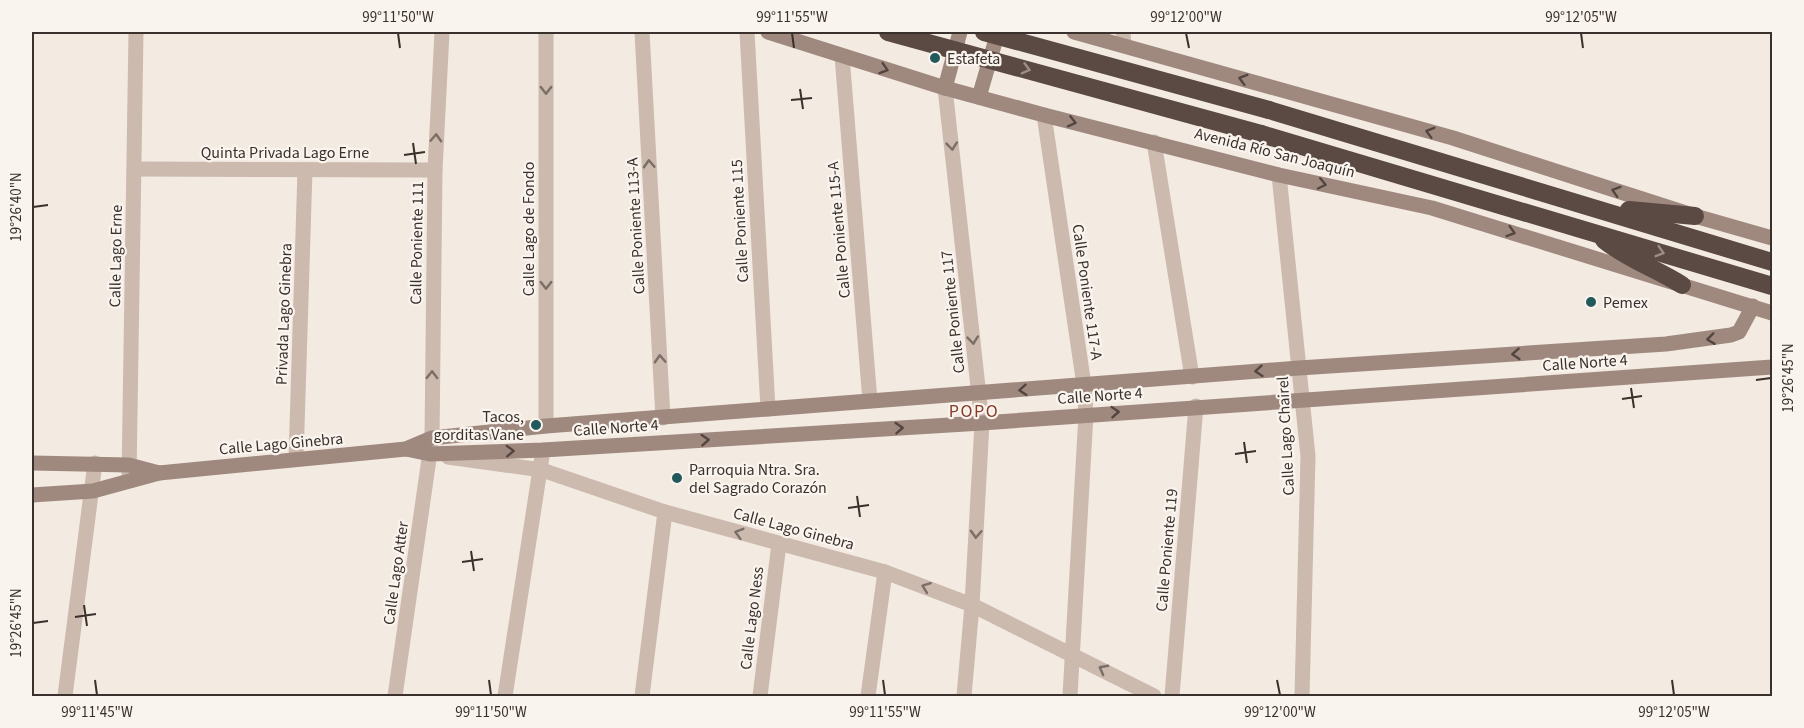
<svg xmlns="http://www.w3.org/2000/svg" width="1804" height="728" viewBox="0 0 1804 728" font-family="'Source Sans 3',sans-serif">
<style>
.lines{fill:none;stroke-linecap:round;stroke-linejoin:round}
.street{stroke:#cbbaad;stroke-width:15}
.secondary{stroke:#9f897f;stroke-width:15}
.highway{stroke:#5b4943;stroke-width:18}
.highway-bridge{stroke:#5b4943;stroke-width:18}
.oneway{stroke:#534641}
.oneway2{stroke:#9b8d87}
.oneway3{stroke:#7b6e66}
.ticks{fill:none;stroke:#3a302c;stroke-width:2}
.poi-dot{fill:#22595b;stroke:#faf4ee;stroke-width:2}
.labels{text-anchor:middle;stroke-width:4.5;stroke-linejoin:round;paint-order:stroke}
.poi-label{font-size:16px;fill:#3a302c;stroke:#faf4ee;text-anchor:start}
.street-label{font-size:16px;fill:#3a302c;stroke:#faf4ee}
.neighbourhood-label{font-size:18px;letter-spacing:1.5px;fill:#873a27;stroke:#faf4ee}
.neatline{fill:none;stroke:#3a302c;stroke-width:2}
.ticks-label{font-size:15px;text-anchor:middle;fill:#3a302c}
</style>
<rect width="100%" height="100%" fill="#f3eae2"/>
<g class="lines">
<g class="street">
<polyline points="642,32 663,418"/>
<polyline points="747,32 768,409"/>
<polyline points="1123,32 1124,45"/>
<polyline points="842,56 870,401"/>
<polyline points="945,88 982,423 972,605 964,696"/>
<polyline points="1044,115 1084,385 1086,414 1070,696"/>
<polyline points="1154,142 1192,377"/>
<polyline points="135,169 435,170"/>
<polyline points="1279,175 1308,456 1302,696"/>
<polyline points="546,426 546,32"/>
<polyline points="448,457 542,470 665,512 885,572 972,605 1154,696"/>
<polyline points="296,459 305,170"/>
<polyline points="129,478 136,32"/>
<polyline points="65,696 95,463"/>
<polyline points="395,696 432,438 435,170 442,32"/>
<polyline points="505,696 543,450"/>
<polyline points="642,696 665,512"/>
<polyline points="760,696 779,544"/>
<polyline points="868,696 885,572"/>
<polyline points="1172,696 1196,406"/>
</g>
<g class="secondary">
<polyline points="768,32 945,88 1044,115 1279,175 1432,208 1772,313"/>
<polyline points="1074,32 1453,138 1695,216 1772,238"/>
<polyline points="945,88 960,32"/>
<polyline points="979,97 998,32"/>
<polyline points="406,449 430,454 543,450 982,423 1772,367"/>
<polyline points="32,463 129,465 159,473"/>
<polyline points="32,495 93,491 159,473 406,449 432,438 546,426 1299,368 1666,344 1731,335 1739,332 1753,306"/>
</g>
<g class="highway">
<polyline points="1269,110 1772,262"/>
<polyline points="1261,134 1772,286"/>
<polyline points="1629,210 1695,216"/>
<path d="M1604,240C1627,259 1657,269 1682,285"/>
</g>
<g class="highway-bridge">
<polyline points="888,32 1261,134"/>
<polyline points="984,32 1269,110"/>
</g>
</g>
<defs><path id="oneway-chevron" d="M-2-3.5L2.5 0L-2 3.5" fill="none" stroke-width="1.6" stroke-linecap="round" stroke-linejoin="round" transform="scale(1.5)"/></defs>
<g class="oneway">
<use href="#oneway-chevron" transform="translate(884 69) rotate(17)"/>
<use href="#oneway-chevron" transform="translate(1243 79) rotate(-164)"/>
<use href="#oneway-chevron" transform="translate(1072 122) rotate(14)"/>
<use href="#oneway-chevron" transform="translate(1430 132) rotate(-164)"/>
<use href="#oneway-chevron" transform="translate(1322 184) rotate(12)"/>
<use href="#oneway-chevron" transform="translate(1616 191) rotate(-162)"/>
<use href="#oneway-chevron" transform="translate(1511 232) rotate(17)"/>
<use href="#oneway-chevron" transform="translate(1711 339) rotate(173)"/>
<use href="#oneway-chevron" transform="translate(1516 354) rotate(176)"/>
<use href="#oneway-chevron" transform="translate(1259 371) rotate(175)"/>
<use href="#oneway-chevron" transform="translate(1023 390) rotate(175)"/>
<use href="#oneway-chevron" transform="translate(1115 412) rotate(-4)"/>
<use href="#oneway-chevron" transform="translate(899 428) rotate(-4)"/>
<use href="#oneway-chevron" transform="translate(705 440) rotate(-4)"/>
<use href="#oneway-chevron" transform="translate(510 451) rotate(-2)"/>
</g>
<g class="oneway2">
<use href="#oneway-chevron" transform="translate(1026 69) rotate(15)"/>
<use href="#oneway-chevron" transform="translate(1660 252) rotate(17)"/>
</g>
<g class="oneway3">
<use href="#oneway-chevron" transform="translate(546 90) rotate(90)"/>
<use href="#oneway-chevron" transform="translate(436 138) rotate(-87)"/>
<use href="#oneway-chevron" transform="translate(952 146) rotate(84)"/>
<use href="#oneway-chevron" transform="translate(649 164) rotate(-93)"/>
<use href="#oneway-chevron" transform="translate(546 285) rotate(90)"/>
<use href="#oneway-chevron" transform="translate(973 340) rotate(84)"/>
<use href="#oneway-chevron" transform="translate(660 359) rotate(-93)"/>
<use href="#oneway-chevron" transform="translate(432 375) rotate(-89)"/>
<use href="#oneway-chevron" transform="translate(739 533) rotate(-164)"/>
<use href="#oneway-chevron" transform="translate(976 534) rotate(93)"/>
<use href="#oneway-chevron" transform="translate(926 587) rotate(-159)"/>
<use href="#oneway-chevron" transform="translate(1103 669) rotate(-152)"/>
</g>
<path class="ticks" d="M398,33L400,48M792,33L794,48M1186,33L1189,48M1581,33L1583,48M800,89L803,109M791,100L812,98M413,143L416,164M404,155L425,152M33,207L48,205M1756,380L1771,378M1631,388L1634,408M1622,399L1642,396M1244,442L1247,463M1235,454L1256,451M857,496L860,517M848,508L869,505M471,551L474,571M462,562L483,559M84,605L87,626M75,617L96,614M33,623L48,621M95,680L97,695M489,680L491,695M883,680L885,695M1277,680L1280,695M1672,680L1674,695"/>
<g class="poi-dot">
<circle cx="935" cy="58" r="6"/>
<circle cx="1591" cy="302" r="6"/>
<circle cx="536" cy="425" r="6"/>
<circle cx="677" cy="478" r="6"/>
</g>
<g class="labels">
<g class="poi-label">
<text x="947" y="64">Estafeta</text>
<text x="1603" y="308">Pemex</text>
<text x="524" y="422" text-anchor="end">Tacos,<tspan x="524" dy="18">gorditas Vane</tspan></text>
<text x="689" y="475">Parroquia Ntra. Sra.<tspan x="689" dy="18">del Sagrado Corazón</tspan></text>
</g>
<g class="street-label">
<text x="285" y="158">Quinta Privada Lago Erne</text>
<text transform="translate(1275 152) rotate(14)" y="6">Avenida Río San Joaquín</text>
<text transform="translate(739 221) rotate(-93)" y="6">Calle Poniente 115</text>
<text transform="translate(635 226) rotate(-93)" y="6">Calle Poniente 113-A</text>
<text transform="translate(528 229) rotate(-90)" y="6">Calle Lago de Fondo</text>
<text transform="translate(838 230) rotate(-95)" y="6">Calle Poniente 115-A</text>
<text transform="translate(416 243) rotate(-89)" y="6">Calle Poniente 111</text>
<text transform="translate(115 256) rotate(-89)" y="6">Calle Lago Erne</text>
<text transform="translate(1088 292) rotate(82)" y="6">Calle Poniente 117-A</text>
<text transform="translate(952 312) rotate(-96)" y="6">Calle Poniente 117</text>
<text transform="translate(283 314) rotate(-88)" y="6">Privada Lago Ginebra</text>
<text transform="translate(1585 362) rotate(-4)" y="6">Calle Norte 4</text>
<text transform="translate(1100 395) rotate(-4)" y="6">Calle Norte 4</text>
<text transform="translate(616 427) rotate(-4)" y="6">Calle Norte 4</text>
<text transform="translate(1285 436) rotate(-93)" y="6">Calle Lago Chairel</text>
<text transform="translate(281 443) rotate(-5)" y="6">Calle Lago Ginebra</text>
<text transform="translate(794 528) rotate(15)" y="6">Calle Lago Ginebra</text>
<text transform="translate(1166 550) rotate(-85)" y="6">Calle Poniente 119</text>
<text transform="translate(395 573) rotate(-82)" y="6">Calle Lago Atter</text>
<text transform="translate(751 618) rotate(-83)" y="6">Calle Lago Ness</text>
</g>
<g class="neighbourhood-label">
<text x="974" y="417">POPO</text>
</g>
</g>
<rect width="1804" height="728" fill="none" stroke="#faf4ee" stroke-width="66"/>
<rect x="33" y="33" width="1738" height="662" class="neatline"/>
<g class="ticks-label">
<text x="398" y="22">99°11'50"W</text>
<text x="792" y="22">99°11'55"W</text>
<text x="1186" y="22">99°12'00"W</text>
<text x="1581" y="22">99°12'05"W</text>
<text transform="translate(16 207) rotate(-90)" y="5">19°26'40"N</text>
<text transform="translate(1788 378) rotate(-90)" y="5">19°26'45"N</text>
<text transform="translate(16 623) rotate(-90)" y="5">19°26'45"N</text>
<text x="97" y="717">99°11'45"W</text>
<text x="491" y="717">99°11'50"W</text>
<text x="885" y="717">99°11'55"W</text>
<text x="1280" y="717">99°12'00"W</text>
<text x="1674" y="717">99°12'05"W</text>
</g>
</svg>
